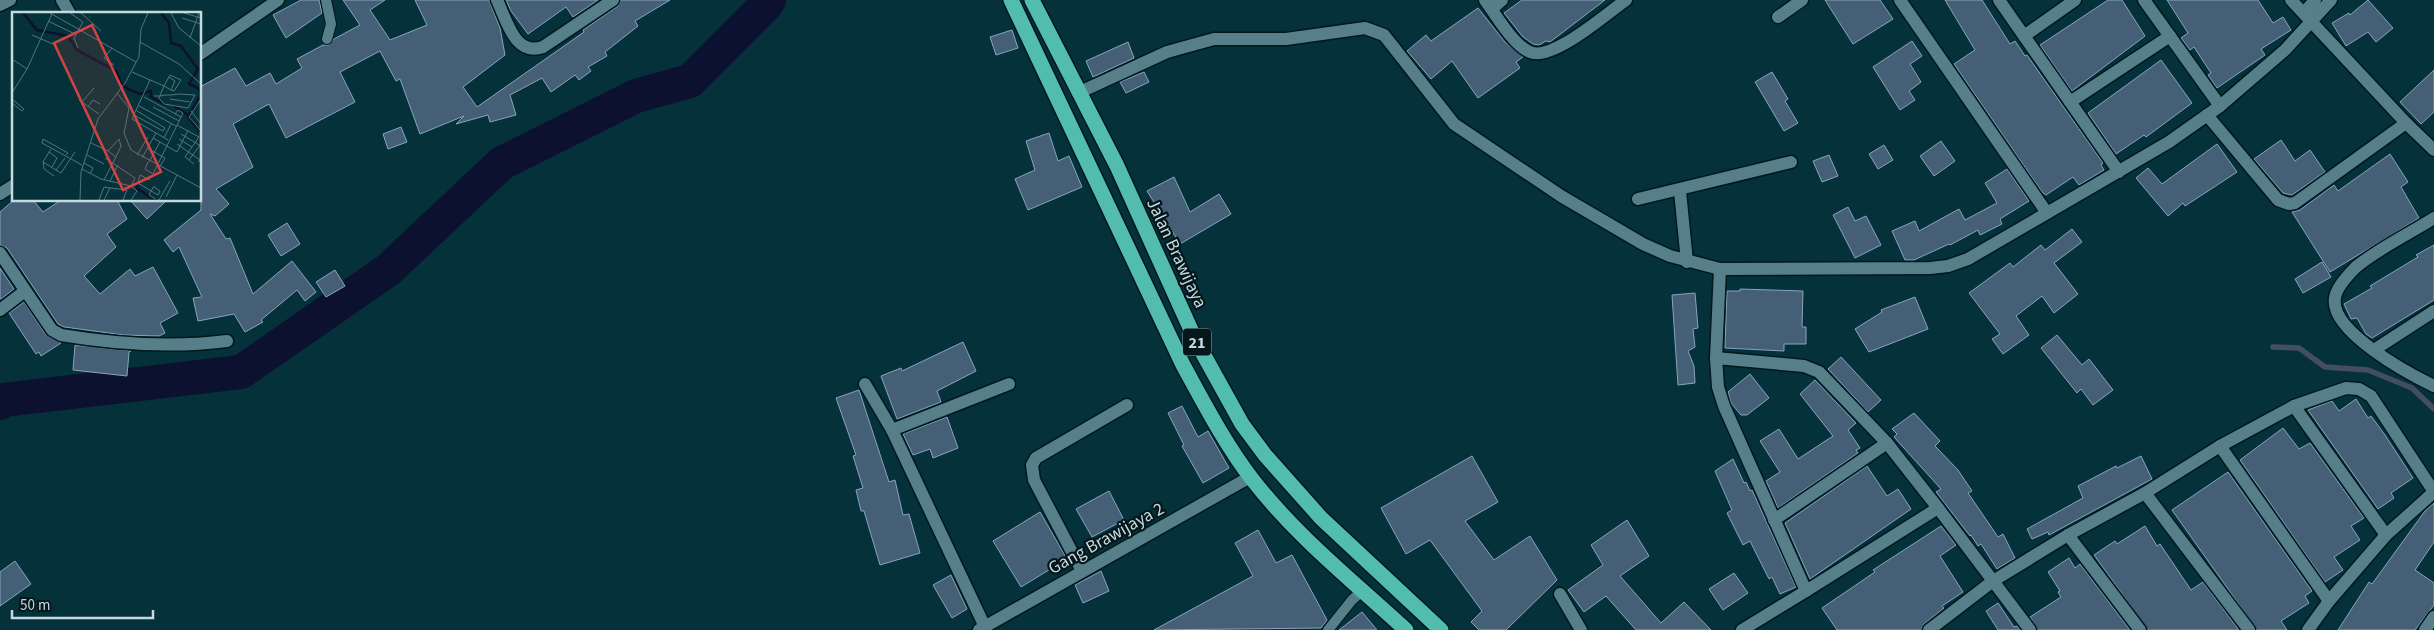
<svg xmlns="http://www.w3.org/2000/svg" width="2434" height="630" viewBox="0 0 2434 630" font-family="'Source Sans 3',sans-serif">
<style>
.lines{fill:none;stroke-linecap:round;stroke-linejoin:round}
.stream{stroke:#444d64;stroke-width:5.5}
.river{stroke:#0d1130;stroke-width:34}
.building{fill:#456076;stroke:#87a4bd}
.lane-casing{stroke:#00181e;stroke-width:12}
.street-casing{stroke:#00181e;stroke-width:15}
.highway-casing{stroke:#00181e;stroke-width:18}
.lane{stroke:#567f89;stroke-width:10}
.street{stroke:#567f89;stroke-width:12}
.highway{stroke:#52bcaf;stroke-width:15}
.labels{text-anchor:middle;stroke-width:4.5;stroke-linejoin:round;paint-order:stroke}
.shield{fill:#06171b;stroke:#8ca0a4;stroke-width:1}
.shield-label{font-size:16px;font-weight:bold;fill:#c5dadf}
.street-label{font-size:18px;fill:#c5dadf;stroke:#06171b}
.inset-river{fill:none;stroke:#0d1130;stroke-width:2.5}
.inset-road{fill:none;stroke:#52757c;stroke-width:1}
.view{fill:#d34343;fill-opacity:0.15;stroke:#d34343;stroke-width:2.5}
.inset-edge{fill:none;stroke:#c5dadf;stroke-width:2.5}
</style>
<rect width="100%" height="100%" fill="#05323a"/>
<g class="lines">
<polyline class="stream" points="2273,347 2299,348 2325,367 2368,370 2412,388 2434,409"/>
<polyline class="river" points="0,403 3,400 241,372 388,270 502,163 636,96 690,81 766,5 769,0"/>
</g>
<g class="building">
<polygon points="301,0 319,0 322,13 286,38 273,15"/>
<polygon points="343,0 385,0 370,10 390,40 427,25 415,0 489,0 500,28 505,55 463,87 477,107 584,32 583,30 618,6 621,0 670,0 635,21 638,26 605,52 607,56 588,67 591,71 579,80 575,75 551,92 542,78 510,95 516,115 490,122 488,115 456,124 464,116 420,134 400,79 396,81 380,51 340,72 355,102 286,138 269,104 233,124 253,167 216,189 229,204 215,216 210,214 226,239 230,238 253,294 292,261 316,292 305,301 297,290 261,320 263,322 245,332 234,314 198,321 193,298 202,297 179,247 173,252 164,240 201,210 200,87 235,68 246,86 270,73 276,84 302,68 297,59 323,45 329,45 334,39 360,25"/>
<polygon points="506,0 598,0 573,17 566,7 528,34 511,11"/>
<polygon points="1522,0 1605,0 1550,42 1546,41 1539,45 1533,44 1523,37 1504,13"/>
<polygon points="1825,0 1880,0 1893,19 1853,44"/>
<polygon points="1945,0 1982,0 2010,44 2015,41 2025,56 2027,55 2103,163 2101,165 2104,170 2079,185 2073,177 2046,195 2042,192 1954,64 1975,50"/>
<polygon points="2108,0 2122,0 2145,36 2072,91 2040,45"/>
<polygon points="2167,0 2258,0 2273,23 2283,17 2291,30 2261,49 2265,55 2217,88 2208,75 2211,73 2194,47 2190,50 2181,38 2188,33"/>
<polygon points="2368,0 2393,28 2376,42 2368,32 2346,46 2332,23 2349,13 2350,15"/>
<polygon points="1478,8 1505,42 1523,57 1516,62 1520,68 1478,98 1452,61 1431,79 1407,51 1426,35 1431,41"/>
<polygon points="1012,30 1018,48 996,55 990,37"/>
<polygon points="1912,41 1922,56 1910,64 1921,82 1909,91 1915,100 1900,110 1873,67"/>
<polygon points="1128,42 1134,58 1093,77 1086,61"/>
<polygon points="2161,60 2192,103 2146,137 2144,135 2116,154 2088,113"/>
<polygon points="2434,70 2434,112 2421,124 2400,102"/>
<polygon points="1144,72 1149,82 1126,93 1120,82"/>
<polygon points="1772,72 1788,99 1785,101 1798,123 1784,131 1755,82"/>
<polygon points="401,127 407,142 388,149 383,134"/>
<polygon points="1049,133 1058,161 1069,156 1082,187 1028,210 1015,179 1035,170 1026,141"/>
<polygon points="2281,140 2295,161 2310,150 2325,172 2292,195 2283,193 2254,159"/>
<polygon points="1941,141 1955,161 1934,176 1920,156"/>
<polygon points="2217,144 2237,172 2185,206 2183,203 2168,216 2136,178 2148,168 2162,184"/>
<polygon points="1884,145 1893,160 1878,169 1869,154"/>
<polygon points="2390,154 2408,182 2401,187 2419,218 2330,272 2292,212 2300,210 2334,185 2338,191"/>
<polygon points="1829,155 1838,176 1822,182 1813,161"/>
<polygon points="2007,169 2029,201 2000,219 2002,224 1980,235 1978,230 1950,245 1949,244 1914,260 1905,260 1892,231 1915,221 1919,231 1959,209 1965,220 1997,203 1985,183"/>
<polygon points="1174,177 1190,212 1219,194 1231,214 1180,244 1147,191"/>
<polygon points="14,200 33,200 43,212 61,200 117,200 127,219 107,234 116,247 84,276 100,294 130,269 135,276 153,267 178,313 160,323 165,333 159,336 124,335 64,327 58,324 7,248 0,245 0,212"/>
<polygon points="130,200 167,200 147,219"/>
<polygon points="1848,207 1855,221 1866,216 1881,245 1855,258 1833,215"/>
<polygon points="287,223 300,244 281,256 268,235"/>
<polygon points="2072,229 2082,242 2054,263 2078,294 2054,313 2042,296 2016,316 2029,335 2003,354 1992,339 2000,334 1969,293 2010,263 2013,267 2041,245 2045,250"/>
<polygon points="2434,245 2434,300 2372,338 2366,334 2357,318 2351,319 2344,304 2372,288 2370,286 2418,257 2416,255"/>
<polygon points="2322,262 2331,277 2303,293 2295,279"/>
<polygon points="0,268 14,289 1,299 0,299"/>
<polygon points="335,270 345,286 326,297 316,282"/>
<polygon points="1740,289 1803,291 1802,327 1806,327 1806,344 1784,344 1784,351 1725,348 1727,291 1740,291"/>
<polygon points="1695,293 1698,328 1693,329 1695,347 1688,351 1694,366 1695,383 1678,385 1672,295"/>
<polygon points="1915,297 1928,329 1869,352 1855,329 1882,312 1881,310"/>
<polygon points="24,302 46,335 61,343 41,356 39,352 36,354 9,313"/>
<polygon points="2057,335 2082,365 2089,359 2113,390 2093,405 2081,389 2077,393 2041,348"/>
<polygon points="963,342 976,371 937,391 941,402 897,419 881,376 901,368 902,371"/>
<polygon points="75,345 131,351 129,352 127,376 73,370"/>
<polygon points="1841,357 1881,400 1868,412 1828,369"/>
<polygon points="1750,374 1769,398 1747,415 1741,415 1731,403 1728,392"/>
<polygon points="1815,380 1856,423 1848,430 1860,448 1856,450 1858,453 1778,508 1766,481 1780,472 1760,441 1779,429 1798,459 1833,436 1800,394"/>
<polygon points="859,390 889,482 895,480 903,515 909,514 920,553 880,565 864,511 861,511 856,490 863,488 853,456 856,455 836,398"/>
<polygon points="2356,399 2368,418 2371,416 2385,435 2413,478 2391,493 2394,498 2378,509 2308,410 2332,401 2339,411"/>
<polygon points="1182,406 1198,437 1208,431 1229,468 1203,483 1182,446 1184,445 1168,413"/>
<polygon points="1914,413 1940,441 1935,446 1958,470 1972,491 1968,493 1998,537 2003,534 2015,558 1997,569 1981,544 1978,546 1971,535 1970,536 1936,492 1941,489 1894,437 1897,434 1892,429"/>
<polygon points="947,417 958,448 933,458 930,449 913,455 903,434"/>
<polygon points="2283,428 2299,449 2310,443 2364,518 2351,526 2360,540 2334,557 2343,570 2325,582 2240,460"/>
<polygon points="1472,456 1498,502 1465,521 1494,560 1530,536 1557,580 1506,630 1479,630 1471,622 1482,611 1430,540 1406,554 1381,508"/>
<polygon points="2141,456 2152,479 2049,535 2048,532 2032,539 2027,529 2083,498 2078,486 2116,466 2117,468"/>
<polygon points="1733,459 1744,483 1746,482 1750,491 1752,490 1796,587 1780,594 1772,577 1769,579 1750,541 1743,545 1727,513 1732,510 1715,471"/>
<polygon points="1867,466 1887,496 1898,489 1911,509 1810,579 1785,523"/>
<polygon points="2228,472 2312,591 2305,596 2309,603 2281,621 2287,630 2257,630 2172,510"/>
<polygon points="1109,491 1124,520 1092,537 1076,509"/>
<polygon points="2434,503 2434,542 2415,570 2434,583 2434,605 2415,630 2338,630 2369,582 2372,584 2425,511"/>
<polygon points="1040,512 1067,559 1021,587 993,541"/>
<polygon points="1627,520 1649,556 1620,576 1661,623 1684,602 1711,630 1636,630 1606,596 1584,612 1568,590 1603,565 1591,545"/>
<polygon points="1941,526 1956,545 1940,556 1963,592 1942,606 1944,608 1924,624 1921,630 1837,630 1822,608 1875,572 1873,570"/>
<polygon points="2145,526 2157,546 2160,544 2191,590 2203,582 2239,630 2148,630 2094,555 2115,541 2117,544"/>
<polygon points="1258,530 1276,563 1292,555 1327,620 1321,628 1154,630 1253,576 1235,543"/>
<polygon points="2069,558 2075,568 2080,564 2130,630 2038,630 2030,617 2061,597 2058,592 2060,591 2048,572"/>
<polygon points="15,561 31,584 0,606 0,572"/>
<polygon points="1101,571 1109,591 1083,603 1075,585"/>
<polygon points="1734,573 1748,593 1723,610 1709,589"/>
<polygon points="951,575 967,609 952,618 933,585"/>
<polygon points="1998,603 2014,627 2017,626 2020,630 1998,630 1986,611"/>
<polygon points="1362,612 1377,630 1339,630"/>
</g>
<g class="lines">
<g class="lane-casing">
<g id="lane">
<polyline points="326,0 331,24 327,39"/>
<polyline points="1328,630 1352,600 1363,590"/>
</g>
</g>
<g class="street-casing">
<g id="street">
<polyline points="62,0 70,14"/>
<path d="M497,0C507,21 515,57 543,47L613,0"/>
<path d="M1485,0C1495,14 1514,46 1530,52C1552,62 1607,13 1626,0"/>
<polyline points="1900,0 2047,213"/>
<polyline points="1999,0 2119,172"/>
<polyline points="2144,0 2220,106"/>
<polyline points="0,5 10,0"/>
<polyline points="1492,9 1502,0"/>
<polyline points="2304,13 2315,0"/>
<polyline points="1778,17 1802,0"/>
<polyline points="2024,36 2075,0"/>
<polyline points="200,54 278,0"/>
<polyline points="1078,93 1167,52 1214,39 1286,39 1365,28 1384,35 1454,124 1561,196 1643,244 1670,256 1720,269 1930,268 1948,266 1968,259 2169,142 2220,106 2285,50 2331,0"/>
<polyline points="2070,102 2170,36"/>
<polyline points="2207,115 2278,200 2289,204 2295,203 2406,123 2291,0"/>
<polyline points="2406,123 2434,150"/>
<polyline points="1680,191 1687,262"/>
<polyline points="0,194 14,185"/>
<polyline points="1638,199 1791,162"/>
<path d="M2434,218C2409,234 2379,248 2356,267C2349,274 2336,288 2335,298C2329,331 2409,374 2434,386"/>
<path d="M0,253L52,330L61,335C115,344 173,348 227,341"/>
<polyline points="0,310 25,291"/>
<polyline points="2374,350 2434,311"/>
<polygon points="1716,358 1804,366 1819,372 1887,443 1938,508 1806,591 1724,406 1718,387"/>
<polyline points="1716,358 1720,269"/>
<polyline points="865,384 892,430 985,627"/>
<polyline points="2294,406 2386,535"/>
<polyline points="892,430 1009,384"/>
<polyline points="2220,446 2329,601"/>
<polyline points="2145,493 2249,630"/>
<polyline points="1938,508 2030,630"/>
<polyline points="1774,520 1887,443"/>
<polyline points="2068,535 2140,630"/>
<polyline points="1082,571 1034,480 1032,465 1036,458 1127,405"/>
<polyline points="1560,594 1581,630"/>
<polyline points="979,630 1250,477"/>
<polyline points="1742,630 1806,591"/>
<polyline points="1929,630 1993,581 2068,535 2145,493 2220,446 2294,406 2346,388 2359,389 2371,396 2434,492"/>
<polyline points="2308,630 2329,601 2386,535 2434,492"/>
<polyline points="2425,630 2434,617"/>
</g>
</g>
<g class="highway-casing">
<g id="highway">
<path d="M1011,0L1183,365C1204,403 1225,444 1252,479C1296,536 1354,582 1406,630"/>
<polyline points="1032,0 1117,166 1196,341 1242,424 1265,455 1321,518 1441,630"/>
</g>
</g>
<use href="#lane" class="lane"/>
<use href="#street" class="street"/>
<use href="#highway" class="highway"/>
</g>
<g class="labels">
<rect class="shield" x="1183" y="328.5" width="28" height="27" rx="4"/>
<g class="shield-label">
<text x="1197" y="348">21</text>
</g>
<g class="street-label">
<text transform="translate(1177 253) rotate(65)" y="6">Jalan Brawijaya</text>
<text transform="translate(1106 538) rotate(-29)" y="6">Gang Brawijaya 2</text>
</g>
</g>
<g transform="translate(12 12)">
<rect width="189" height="189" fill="#05323a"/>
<path class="inset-river" d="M11,1L25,18L56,24L65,38L104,59L109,71L116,77L128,82L139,79V85L154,93M149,1L157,11L159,31L169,34L186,57L177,72L186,76L189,83L176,105L189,121M162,94L176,103M125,171V176L142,188"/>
<path class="inset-road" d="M38,1L124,50M58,1L71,10L62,26L66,36M69,1L89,19M159,1L167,16L189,34M172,1L189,6M170,6L189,12M36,9L63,22M20,23L41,32M178,26L187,1M128,30L167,52L189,72M100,36L92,46L102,53M0,47L15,57M120,60L145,71L152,74L159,78L162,79L169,68L158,63L152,74L149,81L148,84L147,85V86L152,92L176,96L183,83L167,82L159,83H154L148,84H142M157,65L163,69L159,78M138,68L120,107L156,128M0,81L15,57L40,2M105,81L117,96L112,121L119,138L189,176M132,85L169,105M0,87L12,97L10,99L0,91M158,87L178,90M189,87L177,105L189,119M67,88L87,102M70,90L82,76M127,94L164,114M76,95L81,88L88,92M141,95L167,109M179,99L189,112M122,103L151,119L153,116L125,99M165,113L187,125L173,145L182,152M169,122L189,134M141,126L165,140L176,118M152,126L159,112M107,127L109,134L104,145L96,139ZM167,127L180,135M79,131L96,139M165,132L188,148L186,150M135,136L153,146L148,154M39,137L31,150L44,158L53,146M37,140L45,146L40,155M54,143L56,141L31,127L30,131L70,153M75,143L92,152M125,143L136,125M93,146L123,166L119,174L125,179L119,188M130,146L144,121M177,148L188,133M31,150L32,157L42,164M136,150L133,157L141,162L171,101L166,98L163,102M137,150L148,130M72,151L81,156L78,162M70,157L89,167L119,174M44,158L49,161L63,140M92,168L104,145M138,168L128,163L126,171L146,183L148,179L142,175M98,169L106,153M142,174L137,183L143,187M154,185L165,163M68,188L69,160L86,107L113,71L127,45L129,17L136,1M87,188L92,175L98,176M92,188L98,176L115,178L111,188M147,188L158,169"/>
<path class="view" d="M80,13L149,160L111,178L42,31Z"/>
<rect width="189" height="189" class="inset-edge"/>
</g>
<path d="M12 610v8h141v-8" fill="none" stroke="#c5dadf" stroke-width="2.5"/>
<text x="20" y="610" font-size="15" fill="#c5dadf" stroke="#06171b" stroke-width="4" paint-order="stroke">50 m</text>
</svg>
